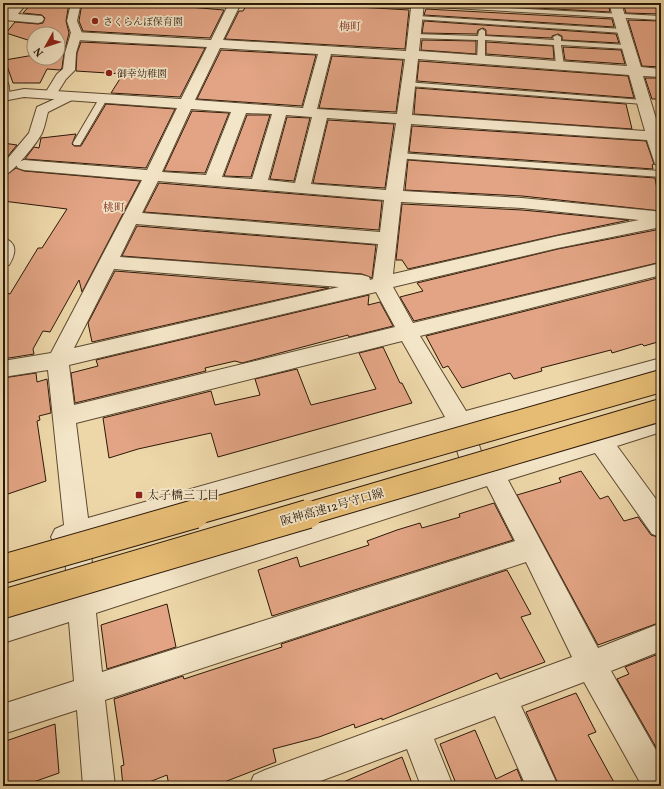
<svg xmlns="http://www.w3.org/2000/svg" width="664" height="789" viewBox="0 0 664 789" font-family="Vollkorn,'Noto Serif JP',serif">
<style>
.building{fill:#e2a484;stroke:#2c1808}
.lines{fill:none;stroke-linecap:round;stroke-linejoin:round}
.service-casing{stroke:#5c4830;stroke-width:2}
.pedestrian-casing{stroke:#5c4830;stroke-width:2}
.minor-casing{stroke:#5c4830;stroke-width:2}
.service{fill:#f3e5c7;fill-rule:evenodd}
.pedestrian{fill:#f3e5c7;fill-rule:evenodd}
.minor{fill:#f3e5c7;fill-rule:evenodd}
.motorway-bridge-far1-casing{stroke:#2c1808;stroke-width:24;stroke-linecap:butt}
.motorway-bridge-casing{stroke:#2c1808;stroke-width:30;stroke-linecap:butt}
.motorway-bridge-far1{stroke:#e6bc74;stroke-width:22}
.motorway-bridge{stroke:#e6bc74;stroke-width:28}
.poi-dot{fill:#8f2418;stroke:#f3e5c7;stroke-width:1.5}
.labels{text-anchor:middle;stroke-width:3.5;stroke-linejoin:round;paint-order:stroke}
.far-poi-label{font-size:10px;fill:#2c1808;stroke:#f3e5c7;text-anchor:start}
.far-neighbourhood-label{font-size:11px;fill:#7a1f14;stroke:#f3e5c7}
.poi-label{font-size:12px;fill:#2c1808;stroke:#f3e5c7;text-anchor:start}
.street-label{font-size:12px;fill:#2c1808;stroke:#f3e5c7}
</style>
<rect width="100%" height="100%" fill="#edd7a9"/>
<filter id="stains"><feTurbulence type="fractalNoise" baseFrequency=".005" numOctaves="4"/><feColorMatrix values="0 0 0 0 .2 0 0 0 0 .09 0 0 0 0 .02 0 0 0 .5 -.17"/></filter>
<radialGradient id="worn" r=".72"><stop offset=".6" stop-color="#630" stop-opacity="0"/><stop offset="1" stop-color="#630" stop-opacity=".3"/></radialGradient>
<g class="building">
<polygon points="32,3 69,3 66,21 69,33 64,53 62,68 60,70 47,69 40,83 13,83 5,60 34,55 34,58 58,58 58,34 34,34 34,42 6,33 15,22 38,24 43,23 45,18 42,15 23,13"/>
<polygon points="82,3 166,3 165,5 224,10 210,38 83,31 79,21"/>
<polygon points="248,3 291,3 409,10 405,49 225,39 239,11 243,11"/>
<polygon points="443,3 608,3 610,12"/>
<polygon points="623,3 661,3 661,14 626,13"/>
<polygon points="426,9 612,19 614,27 424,15"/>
<polygon points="628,20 661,21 661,67 642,66"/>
<polygon points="424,21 616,34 619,43 562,40 562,36 558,34 552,36 552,38 486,35 486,30 483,28 478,30 477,34 422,33"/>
<polygon points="422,40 476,41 476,54 421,50"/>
<polygon points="81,42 205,48 180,97 111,93 123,74 76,71 77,53"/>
<polygon points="486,42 553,46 554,59 486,54"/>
<polygon points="563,47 621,50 625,64 565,60"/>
<polygon points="221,50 316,55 302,106 197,99"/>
<polygon points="332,56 403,60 396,112 319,108"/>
<polygon points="419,61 628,76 634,98 417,81"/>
<polygon points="645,78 661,78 661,99 652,99"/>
<polygon points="416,88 626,104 632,129 414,114"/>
<polygon points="106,104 175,109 146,168 25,159 34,147 39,148 41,138 76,134 72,144 74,146 81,146"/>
<polygon points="192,111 229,113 205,173 164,171"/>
<polygon points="247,115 270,115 251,177 224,176"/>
<polygon points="287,117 310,118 294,181 270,179"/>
<polygon points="328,120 394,124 385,188 313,183"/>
<polygon points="412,126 646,141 654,164 652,165 653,169 409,152"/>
<polygon points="3,143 17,145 3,162"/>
<polygon points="408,160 655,178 661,211 522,196 405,190"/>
<polygon points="16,168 24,171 140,181 82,292 79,280 50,332 43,331 33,349 34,354 3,359 3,292 10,294 38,248 42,248 67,209 3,201 3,177"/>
<polygon points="159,183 382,201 379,230 144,212"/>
<polygon points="402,204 522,210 629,220 558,235 408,269 402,260 396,260"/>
<polygon points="137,226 376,245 372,278 362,274 122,256"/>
<polygon points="661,229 661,262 414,321 400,297 423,291 417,283 558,249"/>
<polygon points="115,271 329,288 92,342 88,323"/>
<polygon points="661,277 661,341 644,346 642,344 612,353 611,350 541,368 542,371 514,379 510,373 462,388 448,366 443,368 426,336"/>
<polygon points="369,295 368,305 380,302 393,326 349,337 348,335 242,363 235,361 205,368 206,371 75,403 71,373 98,366 96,360"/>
<polygon points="383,347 400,383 402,383 412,403 218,457 211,433 138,449 109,458 103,418 211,391 215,405 260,395 255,379 297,369 311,405 376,389 359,353"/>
<polygon points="36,373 37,382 47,379 51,413 39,416 40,420 37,421 46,481 5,495 3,481 3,378"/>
<polygon points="581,471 600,499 608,496 624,521 638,517 651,535 661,538 661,622 598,645 517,495 561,482 559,478"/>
<polygon points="494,503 513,540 272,616 258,570 297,557 300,567 369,545 367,541 397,530 420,523 422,528 460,517 459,514"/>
<polygon points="507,570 531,614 521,617 545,662 500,679 497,673 382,720 382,718 355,728 354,724 319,737 273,749 276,762 214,786 169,786 167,775 139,786 123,786 121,766 124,765 114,699 183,676 184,679 282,647 281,644"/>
<polygon points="167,604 176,647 107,669 101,625"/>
<polygon points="661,653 661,756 617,679 629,674 625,667"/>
<polygon points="576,693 596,732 588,735 616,786 559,786 526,712"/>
<polygon points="55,724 59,773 22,786 3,786 3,742"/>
<polygon points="475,730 496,779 517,769 524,786 457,786 440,744"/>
<polygon points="402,757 413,786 334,786"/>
</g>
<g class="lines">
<g class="service-casing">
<g id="service">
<polygon points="415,3 661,16 661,20 418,6 416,5"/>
<polygon points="417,16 623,29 626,31 623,33 415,19 415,17"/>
<polygon points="482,29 485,31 485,36 554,40 553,37 557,35 561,37 561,41 627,45 631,47 627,49 561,45 564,65 560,67 556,65 554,45 485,40 485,60 481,62 477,60 478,40 414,38 410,36 414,34 478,36 479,31"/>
<polygon points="406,82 643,100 647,102 643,104 409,86 405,84"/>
<polygon points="100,97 106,97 107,99 80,145 74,145 73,143"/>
<polygon points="399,153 661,171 661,177 396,158 395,156 396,154"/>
</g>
</g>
<g class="pedestrian-casing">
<g id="pedestrian">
<polygon points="7,3 18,3 7,15 3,16 3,7"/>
<polygon points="71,3 81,3 77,21 82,33 76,53 75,70 66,79 54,98 46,98 44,95 57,74 63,69 65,53 71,33 67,21"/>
<path d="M3,80L7,81C10,86 10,95 7,100L3,101Z"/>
<path d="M68,93L72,94L74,97L72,100L48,112C46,119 45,126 42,133C38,142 12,174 3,176V164L29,133L37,107Z"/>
<path d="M3,238C18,242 16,254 9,265L3,266Z"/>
</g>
</g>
<g class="minor-casing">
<g id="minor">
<polygon points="14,3 27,3 18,14 42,16 44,19 42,22 38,23 4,20 3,15"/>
<path d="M229,3H241L223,40L406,51L411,8L381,7L377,6L375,3H424L419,51L627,66L609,3H621L641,67L661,69V77L643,76L661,135V166L655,164L647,140L411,124L403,191L522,198L654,211L661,213V227L558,248L393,287L413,323L661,263V275L420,336L466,411L661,358V374L473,427L486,466L661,414V432L617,446L661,506V537L652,534L595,453L508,480L598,648L661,623V651L611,671L661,759V786H642L584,682L521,706L558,786H526L495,716L434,739L453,786H421L407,749L307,786H249L254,775L265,770L572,657L526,562L105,700L115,786H83L77,710L3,734V704L74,681L69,622L3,643V615L67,595L65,548L55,545L51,537L55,529L64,525L48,370L3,377V361L51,353L142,180L24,170L18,168L16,165L18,162L24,160L147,170L177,108L24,97L3,101V93L24,89L181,99L207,47L76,40L71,39L70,36L71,33L76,32L211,40ZM220,48L318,54L303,108L195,100ZM331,54L405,59L397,114L317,109ZM418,59L629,75L645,131L412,115ZM191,109L231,112L206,175L162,172ZM246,113L272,114L252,179L222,177ZM286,115L312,117L295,183L268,180ZM327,118L396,123L386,190L311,184ZM158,181L384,200L380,232L142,213ZM401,202L522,208L639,220L558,236L393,274ZM136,224L378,244L373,279L370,280L369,277L362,275L120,257ZM114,269L339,287L74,348ZM376,292L395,327L74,405L69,365ZM402,341L445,417L88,518L76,423ZM452,434L464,473L94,587L90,541ZM487,486L515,541L102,672L96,613Z"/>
</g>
</g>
<use href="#service" class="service"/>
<use href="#pedestrian" class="pedestrian"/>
<use href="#minor" class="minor"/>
<g class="motorway-bridge-far1-casing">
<g id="motorway-bridge-far1">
<polyline points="191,515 661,381"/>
<polyline points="304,515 661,410"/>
</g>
</g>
<g class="motorway-bridge-casing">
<g id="motorway-bridge">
<polyline points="3,569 195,514"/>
<polyline points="3,604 308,514"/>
</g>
</g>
<use href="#motorway-bridge-far1" class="motorway-bridge-far1"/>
<use href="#motorway-bridge" class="motorway-bridge"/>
</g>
<g class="poi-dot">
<circle cx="95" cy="21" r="4"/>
<circle cx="109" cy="73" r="4"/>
<rect x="135" y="491" width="8" height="8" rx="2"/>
</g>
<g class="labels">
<g class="far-poi-label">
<text x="103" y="25">さくらんぼ保育園</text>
<text x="117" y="77">御幸幼稚園</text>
</g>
<g class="far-neighbourhood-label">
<text x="350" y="30">梅町</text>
<text x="114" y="211">桃町</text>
</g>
<g class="poi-label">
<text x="147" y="499">太子橋三丁目</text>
</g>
<g class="street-label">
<text transform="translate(332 507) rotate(-16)" y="4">阪神高速12号守口線</text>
</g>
</g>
<rect width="664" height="789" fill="none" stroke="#edd7a9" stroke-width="16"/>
<rect x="4" y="4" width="656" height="781" fill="none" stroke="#2c1808" stroke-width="2"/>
<rect x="8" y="8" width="648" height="773" fill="none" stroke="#2c1808"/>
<g transform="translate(46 46) rotate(231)"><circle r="19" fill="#f3e5c7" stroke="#a3937b"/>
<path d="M0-3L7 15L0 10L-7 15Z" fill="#8f2418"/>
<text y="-6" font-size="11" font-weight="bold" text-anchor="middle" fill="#2c1808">N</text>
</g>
<rect width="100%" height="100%" filter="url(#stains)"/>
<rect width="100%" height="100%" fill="url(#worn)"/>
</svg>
